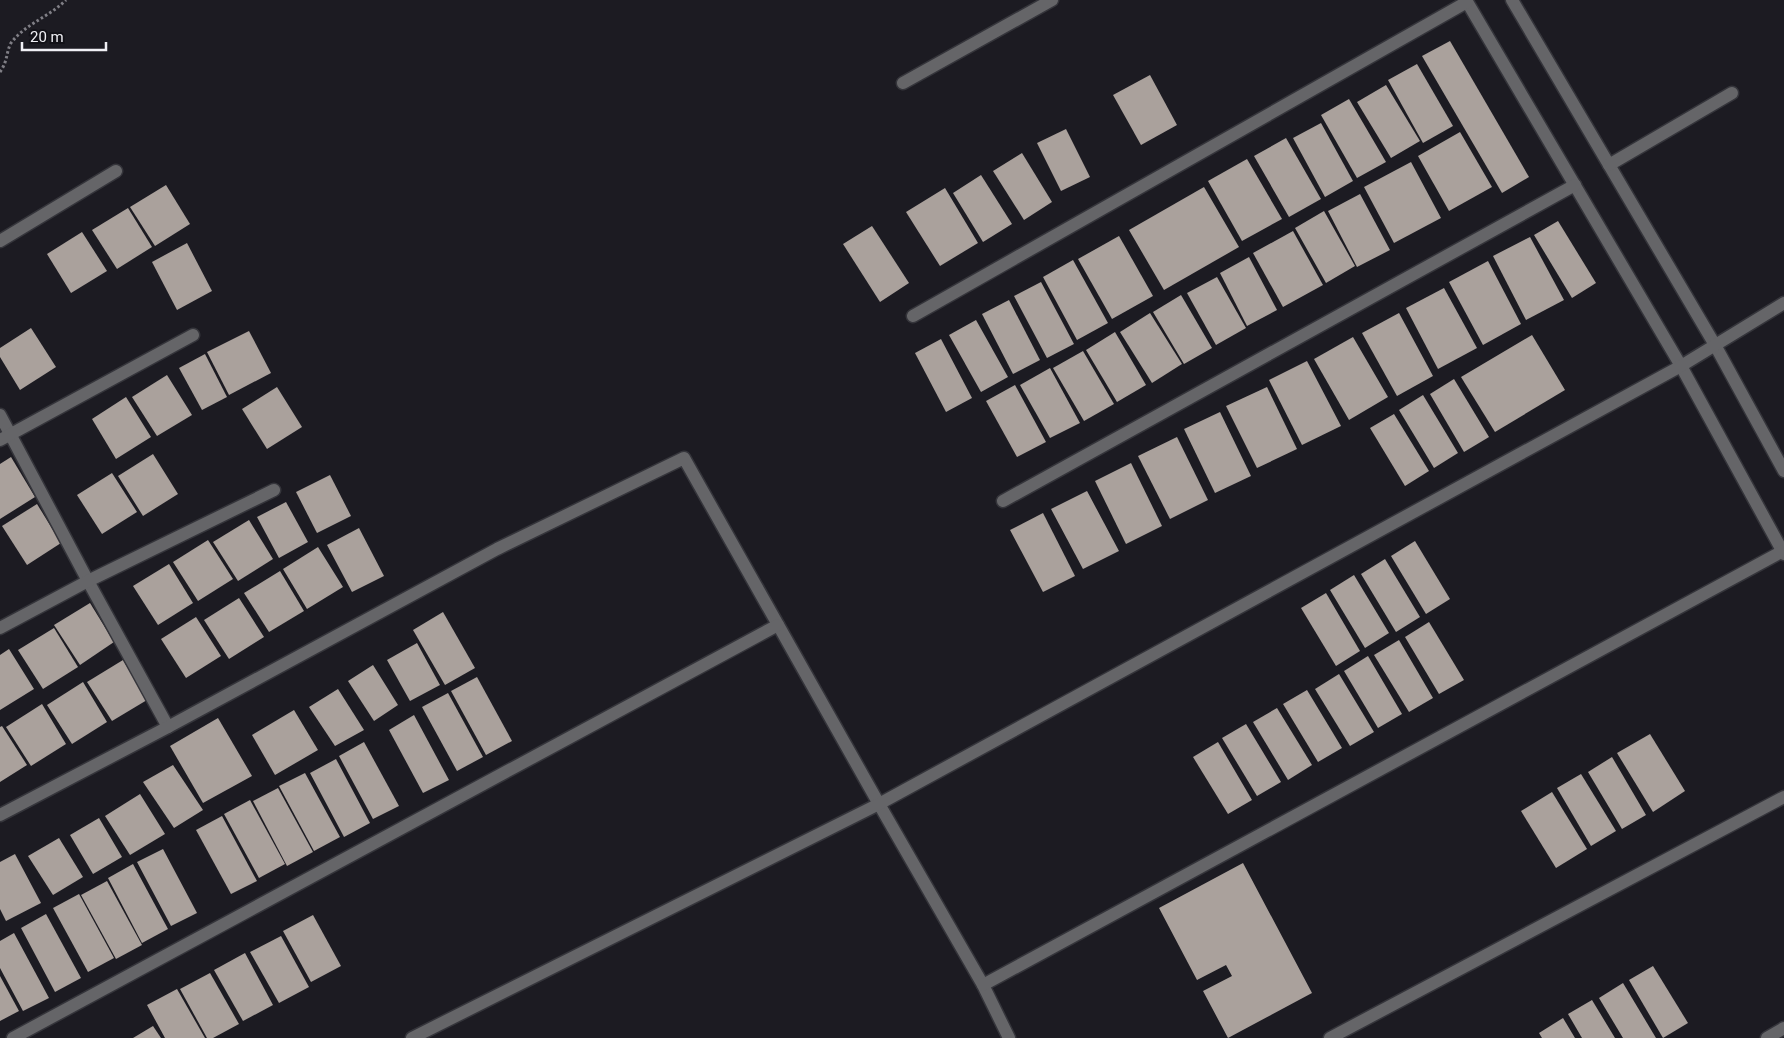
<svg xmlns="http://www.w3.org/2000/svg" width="1784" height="1038" viewBox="0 0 1784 1038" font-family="Roboto,sans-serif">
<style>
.building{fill:#aaa19c}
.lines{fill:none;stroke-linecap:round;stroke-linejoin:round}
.street-casing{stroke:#35353b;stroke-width:15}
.path{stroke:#7f7e85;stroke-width:3;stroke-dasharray:2.5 2.5;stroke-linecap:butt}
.street{stroke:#656568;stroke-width:12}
</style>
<rect width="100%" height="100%" fill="#1c1b22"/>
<g class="building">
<polygon points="1450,41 1529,177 1502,193 1422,56"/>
<polygon points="1417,64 1453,126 1423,143 1388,80"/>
<polygon points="1150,75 1177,125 1141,145 1113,95"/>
<polygon points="1386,85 1420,141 1391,158 1357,102"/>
<polygon points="1349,99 1386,162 1357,178 1321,115"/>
<polygon points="1321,123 1353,181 1325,197 1293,138"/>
<polygon points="1066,129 1090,177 1061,191 1037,143"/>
<polygon points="1460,132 1492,187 1449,211 1418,156"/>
<polygon points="1286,138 1321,199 1289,217 1254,156"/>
<polygon points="1022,153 1052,202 1024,220 993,171"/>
<polygon points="1247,159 1282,219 1242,241 1208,181"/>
<polygon points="1411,162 1441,218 1394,243 1364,187"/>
<polygon points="981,175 1012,224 983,242 953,193"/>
<polygon points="166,185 190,224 155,246 130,207"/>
<polygon points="1204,187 1239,247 1164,290 1129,230"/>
<polygon points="945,188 978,243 940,266 906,212"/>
<polygon points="1360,194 1390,250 1357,267 1328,211"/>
<polygon points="128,208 152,247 117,269 92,230"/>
<polygon points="1324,211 1355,266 1326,283 1295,228"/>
<polygon points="1558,221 1596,283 1572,298 1534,235"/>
<polygon points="872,226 909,283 880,302 843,244"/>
<polygon points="1293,231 1323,285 1283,307 1253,253"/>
<polygon points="82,232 107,271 71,293 47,254"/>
<polygon points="1119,236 1153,296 1112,319 1078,259"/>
<polygon points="1530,237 1564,300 1526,320 1493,256"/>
<polygon points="187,243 212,291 177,310 152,262"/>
<polygon points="1249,257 1277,310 1247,326 1220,273"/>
<polygon points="1073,260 1108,323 1077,340 1043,277"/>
<polygon points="1488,261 1521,324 1483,345 1449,282"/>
<polygon points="1217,277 1246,328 1216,345 1187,293"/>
<polygon points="1041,282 1074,344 1047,358 1014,296"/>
<polygon points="1444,288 1477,348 1438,369 1406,308"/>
<polygon points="1181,295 1212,348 1184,364 1153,312"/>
<polygon points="1009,300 1040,360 1013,374 982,314"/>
<polygon points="1150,313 1182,364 1152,383 1120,332"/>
<polygon points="1399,313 1433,376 1397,396 1362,333"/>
<polygon points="976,320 1008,377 981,392 949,335"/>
<polygon points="31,328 56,367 20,390 0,357 0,348"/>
<polygon points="249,331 271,373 229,395 207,352"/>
<polygon points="1115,332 1146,385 1117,402 1086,350"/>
<polygon points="1532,335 1565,390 1495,432 1461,377"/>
<polygon points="1353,337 1388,397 1349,420 1314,359"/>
<polygon points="941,339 972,398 946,412 915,353"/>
<polygon points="1083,351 1114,404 1084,421 1053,368"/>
<polygon points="205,354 227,397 202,410 179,368"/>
<polygon points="1307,361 1341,426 1302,445 1269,380"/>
<polygon points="1050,368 1080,423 1050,438 1020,385"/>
<polygon points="167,375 192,415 157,436 132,397"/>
<polygon points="1454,379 1489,437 1464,452 1430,394"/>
<polygon points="1015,385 1046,442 1017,457 986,401"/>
<polygon points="277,387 302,427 267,449 242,409"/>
<polygon points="1267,387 1297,449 1257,468 1226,406"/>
<polygon points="1423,395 1458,453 1434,468 1399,410"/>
<polygon points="126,397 151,437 116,459 92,419"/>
<polygon points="1220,412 1251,476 1215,493 1184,429"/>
<polygon points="1394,414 1429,471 1405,486 1370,428"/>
<polygon points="1177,437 1208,500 1170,519 1138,456"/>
<polygon points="153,454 178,494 143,516 118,476"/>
<polygon points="11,457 35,497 0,519 0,464"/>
<polygon points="1131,463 1162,526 1126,544 1095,481"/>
<polygon points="112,473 137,512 102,534 77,495"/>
<polygon points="330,475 351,516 317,533 296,492"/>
<polygon points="1087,491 1119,551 1083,569 1051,509"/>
<polygon points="286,502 308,542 279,558 257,517"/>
<polygon points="37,504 61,543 27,565 2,526"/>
<polygon points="1043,513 1075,576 1043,592 1010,530"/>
<polygon points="249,520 273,559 238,581 213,542"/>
<polygon points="359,528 384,576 352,592 327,545"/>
<polygon points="208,540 233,579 198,601 173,562"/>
<polygon points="1415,541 1450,599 1426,614 1391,556"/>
<polygon points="318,547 343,587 307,609 283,569"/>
<polygon points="1385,559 1420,617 1396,632 1361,574"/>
<polygon points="169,564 193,603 158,625 133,586"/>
<polygon points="280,571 304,611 269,632 244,593"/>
<polygon points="1354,575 1389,633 1365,648 1330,590"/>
<polygon points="1326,593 1360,651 1336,666 1301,608"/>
<polygon points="239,598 264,637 229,659 204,620"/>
<polygon points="90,603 114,642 80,665 54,625"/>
<polygon points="443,612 475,668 445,685 413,630"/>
<polygon points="196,617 221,656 186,678 161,639"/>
<polygon points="1429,622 1464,680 1439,694 1405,637"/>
<polygon points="54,628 78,667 43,689 18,650"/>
<polygon points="1399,640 1433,698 1409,712 1374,655"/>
<polygon points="417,643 440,685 410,701 387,660"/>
<polygon points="9,649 34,689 0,710 0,655"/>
<polygon points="1368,656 1402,714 1378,728 1344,671"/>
<polygon points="123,660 147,700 112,721 87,682"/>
<polygon points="373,665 398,705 374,721 348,681"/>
<polygon points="1339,674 1374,732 1350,746 1315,689"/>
<polygon points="477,677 512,741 486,755 451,691"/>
<polygon points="83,682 107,722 72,744 47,705"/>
<polygon points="338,689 364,730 335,746 309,707"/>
<polygon points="1307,690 1342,748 1318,762 1283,704"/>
<polygon points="448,693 483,757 457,771 422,707"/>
<polygon points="42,704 66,744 31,766 6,727"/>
<polygon points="1277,708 1312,765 1288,780 1253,722"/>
<polygon points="294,710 318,750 275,775 252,735"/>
<polygon points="414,715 449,780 423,793 389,730"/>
<polygon points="218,718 252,776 203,803 170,746"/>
<polygon points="1246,724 1281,782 1257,796 1222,738"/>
<polygon points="2,726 27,765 0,782 0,727"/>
<polygon points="1650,734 1685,791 1653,812 1617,753"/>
<polygon points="364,742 399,806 373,819 339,756"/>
<polygon points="1218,742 1252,800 1228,814 1193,757"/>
<polygon points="1612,757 1646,815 1622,829 1588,772"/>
<polygon points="336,759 370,823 344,837 310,773"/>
<polygon points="173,765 203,810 174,828 143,782"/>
<polygon points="305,773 340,837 314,851 279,786"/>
<polygon points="1581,774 1616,831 1591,846 1557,788"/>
<polygon points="278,788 313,852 287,866 253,801"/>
<polygon points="1552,792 1587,849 1556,868 1521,811"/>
<polygon points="140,794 165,834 130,855 105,816"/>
<polygon points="250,800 285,864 259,878 224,814"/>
<polygon points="222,816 257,881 231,894 196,830"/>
<polygon points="99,818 122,857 93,874 70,835"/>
<polygon points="59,838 83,877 53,895 28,856"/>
<polygon points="163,849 197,913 171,926 137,862"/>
<polygon points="15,854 41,903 6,921 0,909 0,862"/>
<polygon points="1243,863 1312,993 1228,1038 1203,991 1232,976 1226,965 1197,980 1159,908"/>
<polygon points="133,864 168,929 142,943 108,878"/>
<polygon points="107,881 142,945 116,959 81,895"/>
<polygon points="79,894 114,958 88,972 53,908"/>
<polygon points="46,914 81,978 55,992 21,928"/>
<polygon points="313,915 341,966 311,982 283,931"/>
<polygon points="14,933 49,998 23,1011 0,968 0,941"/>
<polygon points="281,936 309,987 279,1003 250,952"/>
<polygon points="245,953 273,1005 243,1021 214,970"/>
<polygon points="1653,966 1688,1023 1663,1038 1629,980"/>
<polygon points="210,973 239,1024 213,1038 207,1038 180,989"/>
<polygon points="0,976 19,1011 0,1021"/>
<polygon points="1623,983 1656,1038 1623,1038 1599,998"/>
<polygon points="177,989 205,1038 165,1038 147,1005"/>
<polygon points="1592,1000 1615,1038 1582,1038 1568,1014"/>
<polygon points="1563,1018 1575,1038 1542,1038 1539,1033"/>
<polygon points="153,1026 161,1038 133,1038"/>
</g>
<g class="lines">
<g class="street-casing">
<g id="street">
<polyline points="1466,0 1681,366 1784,554"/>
<polyline points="1512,0 1715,345 1784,471"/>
<polyline points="903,83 1052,0"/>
<polyline points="1609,165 1732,93"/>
<polyline points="0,241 116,171"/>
<polyline points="913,316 1467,2"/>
<polyline points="0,415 88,581 168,727"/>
<polyline points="0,440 193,335"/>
<polyline points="1003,501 1575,185"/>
<polyline points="0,628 88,581 274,490"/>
<polyline points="0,815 168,727 497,549 684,458 879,804 983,985 1009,1038"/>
<polyline points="983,985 1783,551"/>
<polyline points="13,1038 778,625"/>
<polyline points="412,1038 879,804 1681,366 1784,303"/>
<polyline points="1330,1038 1784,797"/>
<polyline points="1767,1038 1784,1028"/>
</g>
</g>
<path class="path" d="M0,72C8,61 6,52 11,43C25,24 49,17 66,0"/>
<use href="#street" class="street"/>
</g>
<path d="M22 42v8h84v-8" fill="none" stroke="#f0f0f5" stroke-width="2.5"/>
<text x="30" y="42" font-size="15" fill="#f0f0f5" stroke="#131218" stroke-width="4" paint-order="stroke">20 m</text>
</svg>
